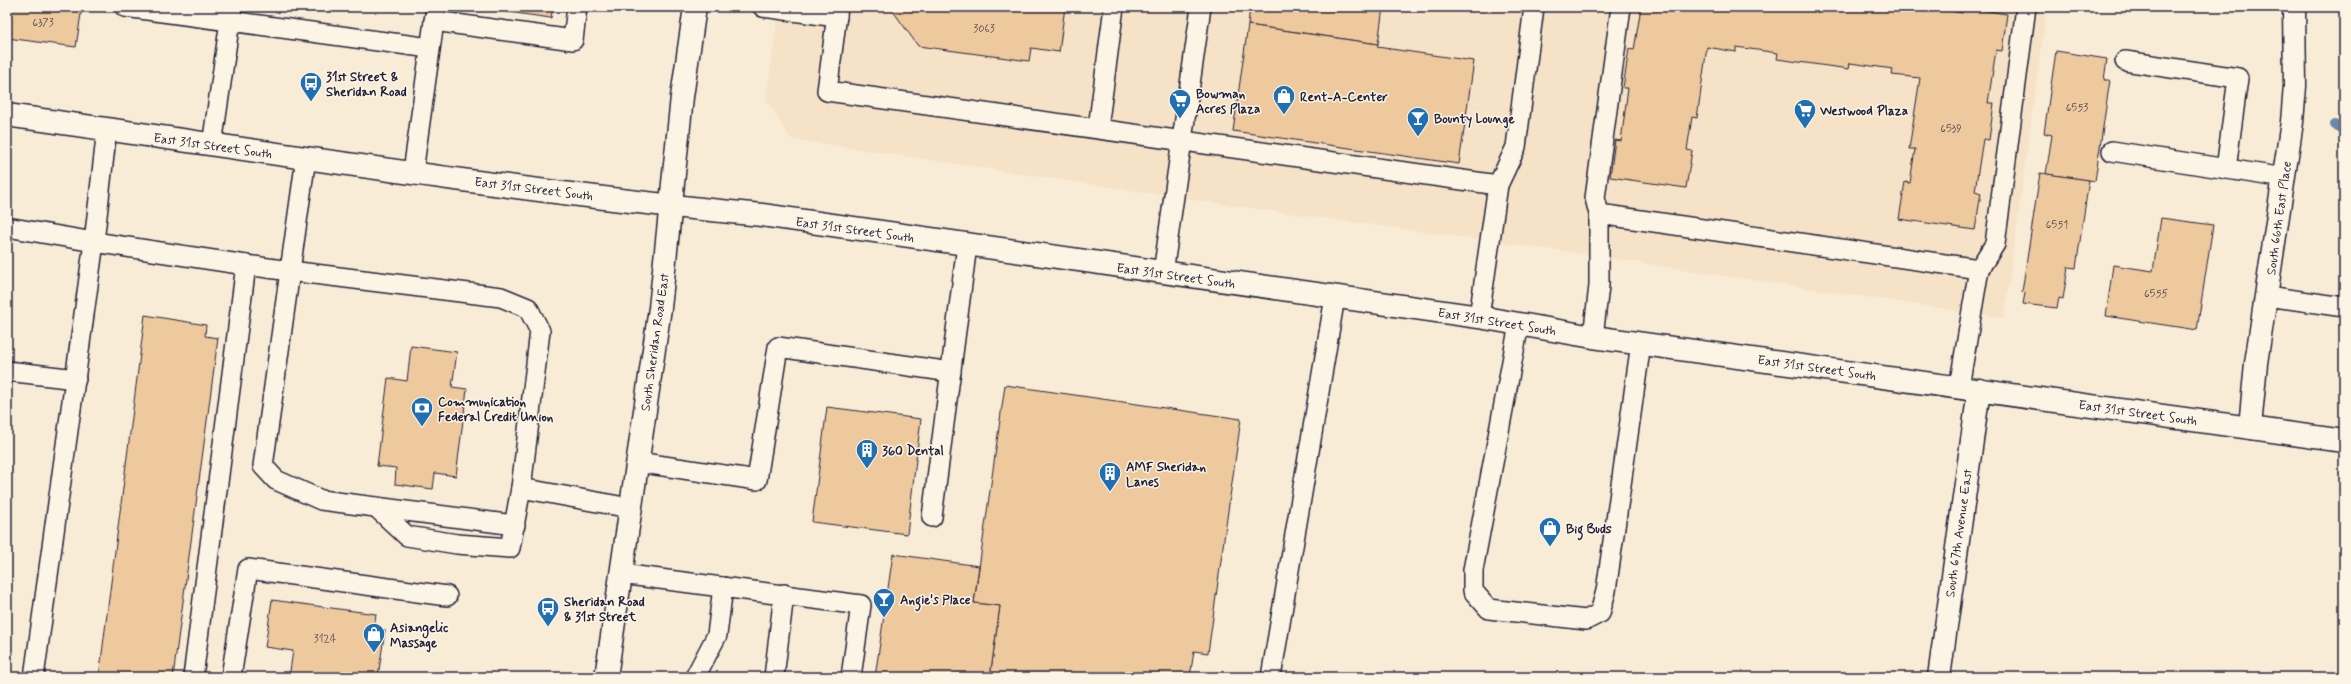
<svg xmlns="http://www.w3.org/2000/svg" width="2351" height="684" viewBox="0 0 2351 684" font-family="Mynerve,sans-serif">
<style>
.built{fill:#f6e2c6}
.lines{fill:none;stroke-linecap:round;stroke-linejoin:round}
.stream{stroke:#6c87ad;stroke-width:10}
.building{fill:#eec99e;stroke:#22223b}
.lane-casing{stroke:#22223b;stroke-width:22}
.street-casing{stroke:#22223b;stroke-width:25}
.secondary-casing{stroke:#22223b;stroke-width:25}
.lane{stroke:#fcf5e5;stroke-width:19}
.street{stroke:#fcf5e5;stroke-width:22}
.secondary{stroke:#fcf5e5;stroke-width:22}
.labels{text-anchor:middle;stroke-width:3;stroke-linejoin:round;paint-order:stroke}
.number-label{font-size:11px;fill:#554c54}
.poi-label{font-size:13px;font-weight:bold;fill:#22223b;stroke:#fcf5e5;text-anchor:start}
.street-label{font-size:13px;fill:#22223b;stroke:#fcf5e5}
</style>
<rect width="100%" height="100%" fill="#f9ecd7"/>
<filter id="ink" filterUnits="userSpaceOnUse"><feTurbulence type="fractalNoise" baseFrequency=".025" numOctaves="2"/><feDisplacementMap in="SourceGraphic" scale="8" xChannelSelector="R" yChannelSelector="G"/><feConvolveMatrix kernelMatrix="1 2 1 2 8 2 1 2 1" color-interpolation-filters="sRGB"/></filter>
<g filter="url(#ink)">
<polygon class="built" points="779,7 2047,7 2004,318 1561,251 1221,204 791,139 766,100"/>
<g class="lines">
<polyline class="stream" points="2335,125 2344,130"/>
</g>
<g class="building">
<polygon points="7,7 82,7 76,47 7,38"/>
<polygon points="471,7 553,7 551,18"/>
<polygon points="894,7 1065,7 1059,52 1031,48 1029,61 918,46 893,11"/>
<polygon points="1250,7 1383,7 1378,44 1248,25"/>
<polygon points="1641,7 1927,7 1962,13 1963,7 2007,14 2002,51 1996,50 1988,103 1994,103 1989,140 1983,139 1975,191 1981,193 1975,230 1899,219 1905,182 1910,183 1915,149 1909,149 1920,78 1892,75 1893,69 1850,63 1849,69 1777,59 1778,53 1736,47 1736,52 1707,47 1697,118 1692,117 1687,150 1692,151 1686,188 1610,177 1615,140 1621,141 1628,88 1623,88 1629,49 1634,50"/>
<polygon points="1248,25 1378,44 1377,47 1474,61 1459,164 1233,131"/>
<polygon points="2056,51 2107,59 2104,80 2110,80 2095,181 2046,174 2052,135 2044,133"/>
<polygon points="2040,173 2089,180 2076,268 2068,267 2063,299 2059,298 2057,308 2023,304 2025,293 2022,292"/>
<polygon points="2161,218 2213,225 2197,330 2106,316 2113,265 2153,271"/>
<polygon points="145,315 206,325 205,336 218,338 173,677 99,677"/>
<polygon points="411,346 457,352 452,387 467,389 456,476 435,473 433,489 395,484 396,468 377,466 388,378 407,381"/>
<polygon points="1005,385 1241,419 1208,653 1194,651 1190,677 990,677 1000,606 974,603"/>
<polygon points="827,407 921,419 907,534 812,522"/>
<polygon points="893,554 979,566 974,603 1000,606 990,677 875,677"/>
<polygon points="272,600 376,614 374,629 385,630 378,677 289,677 293,651 265,647"/>
</g>
<g class="lines">
<g class="lane-casing">
<g id="lane">
<polyline points="125,7 430,48"/>
<polyline points="763,7 837,17"/>
<polyline points="838,7 827,91 1498,185"/>
<polyline points="434,21 573,40 577,7"/>
<polyline points="2125,61 2238,78 2226,169"/>
<polyline points="1098,128 1114,7"/>
<polyline points="212,145 232,7"/>
<polyline points="2112,151 2285,178"/>
<polyline points="413,172 436,7"/>
<polyline points="1599,214 1595,198 1621,7"/>
<polyline points="7,227 94,242 107,129"/>
<polyline points="246,265 290,271 306,158"/>
<polyline points="1979,269 1995,244 2026,7"/>
<polyline points="1163,273 1201,7"/>
<polyline points="2267,296 2344,307"/>
<polyline points="1479,317 1498,185 1516,147 1534,7"/>
<polyline points="1519,324 1473,570 1473,591 1489,609 1586,620 1600,613 1606,591 1641,343"/>
<polyline points="1593,337 1599,286 1599,214 1979,269 1959,387"/>
<polyline points="7,371 76,379"/>
<polyline points="637,462 757,480 778,347 951,372"/>
<polyline points="376,507 407,536 457,544 510,548 521,488"/>
<polyline points="932,517 967,245"/>
<polyline points="515,525 321,500 276,480 263,466 290,271 501,297 528,308 540,331 521,488 630,508"/>
<polyline points="621,574 861,605 851,677"/>
<polyline points="34,677 94,242 246,265 193,677"/>
<polyline points="231,677 248,569 447,596"/>
<polyline points="695,677 717,635 723,587"/>
<polyline points="774,677 784,594"/>
<polyline points="1271,677 1335,297"/>
</g>
</g>
<g class="street-casing">
<g id="street">
<polyline points="2250,427 2256,363 2292,122 2295,86 2294,7"/>
<polyline points="1939,677 1979,390"/>
</g>
</g>
<g class="secondary-casing">
<g id="secondary">
<path d="M7,115C258,150 509,191 762,215L1479,317L1593,337L2344,441"/>
<polyline points="606,677 660,308 682,97 695,7"/>
</g>
</g>
<use href="#lane" class="lane"/>
<use href="#street" class="street"/>
<use href="#secondary" class="secondary"/>
</g>
</g>
<defs>
<g id="bus-pin" transform="scale(1.15)"><path d="M0 17L-7.5 6A9.5 9.5 0 1 1 7.5 6Z" fill="#1f6fb2" stroke="#fcf5e5"/><path d="M-5-6H5V4H4V6H2V4H-2V6H-4V4H-5ZM-3.5-4V0h7V-4ZM-3.5 1.2v1.5H-2V1.2ZM2 1.2v1.5H3.5V1.2Z" fill="#fff"/></g>
<g id="shop-pin" transform="scale(1.15)"><path d="M0 17L-7.5 6A9.5 9.5 0 1 1 7.5 6Z" fill="#1f6fb2" stroke="#fcf5e5"/><path d="M-5-2.5h2.3a2.7 3.5 0 0 1 5.4 0H5L5.5 6h-11ZM-1.5-2.5h3a1.5 2.3 0 0 0-3 0Z" fill="#fff"/></g>
<g id="supermarket-pin" transform="scale(1.15)"><path d="M0 17L-7.5 6A9.5 9.5 0 1 1 7.5 6Z" fill="#1f6fb2" stroke="#fcf5e5"/><path d="M-6-5.5h2.5l.6 2H6L4.5 2H-2.5L-4.4-4H-6ZM-1.5 3.2a1.3 1.3 0 1 0 .1 0ZM3 3.2a1.3 1.3 0 1 0 .1 0Z" fill="#fff"/></g>
<g id="bar-pin" transform="scale(1.15)"><path d="M0 17L-7.5 6A9.5 9.5 0 1 1 7.5 6Z" fill="#1f6fb2" stroke="#fcf5e5"/><path d="M-6-5H6L.8 .8V4.5H3.5V6h-7V4.5H-.8V.8Z" fill="#fff"/></g>
<g id="bank-pin" transform="scale(1.15)"><path d="M0 17L-7.5 6A9.5 9.5 0 1 1 7.5 6Z" fill="#1f6fb2" stroke="#fcf5e5"/><path d="M-6-4H6V4H-6ZM0-2.3a2.3 2.3 0 1 0 0 4.6a2.3 2.3 0 1 0 0-4.6Z" fill="#fff"/></g>
<g id="building-pin" transform="scale(1.15)"><path d="M0 17L-7.5 6A9.5 9.5 0 1 1 7.5 6Z" fill="#1f6fb2" stroke="#fcf5e5"/><path d="M-4-6H4V6H1V3H-1V6H-4ZM-2.5-4.3h1.7v1.8h-1.7ZM.8-4.3h1.7v1.8H.8ZM-2.5-1h1.7V.8h-1.7ZM.8-1h1.7V.8H.8Z" fill="#fff"/></g>
</defs>
<g fill-rule="evenodd">
<use href="#bus-pin" x="311" y="83"/>
<use href="#shop-pin" x="1284" y="96"/>
<use href="#supermarket-pin" x="1180" y="100"/>
<use href="#supermarket-pin" x="1805" y="110"/>
<use href="#bar-pin" x="1418" y="118"/>
<use href="#bank-pin" x="422" y="408"/>
<use href="#building-pin" x="867" y="450"/>
<use href="#building-pin" x="1110" y="473"/>
<use href="#shop-pin" x="1550" y="528"/>
<use href="#bar-pin" x="884" y="599"/>
<use href="#bus-pin" x="548" y="608"/>
<use href="#shop-pin" x="374" y="634"/>
</g>
<g class="labels">
<g class="number-label">
<text x="43" y="26">6373</text>
<text x="984" y="32">3063</text>
<text x="2077" y="111">6553</text>
<text x="1951" y="132">6539</text>
<text x="2057" y="228">6551</text>
<text x="2156" y="297">6555</text>
<text x="325" y="642">3124</text>
</g>
<g class="poi-label">
<text x="326" y="81">31st Street &amp;<tspan x="326" dy="15">Sheridan Road</tspan></text>
<text x="1196" y="98">Bowman<tspan x="1196" dy="15">Acres Plaza</tspan></text>
<text x="1300" y="101">Rent-A-Center</text>
<text x="1820" y="115">Westwood Plaza</text>
<text x="1434" y="123">Bounty Lounge</text>
<text x="438" y="406">Communication<tspan x="438" dy="15">Federal Credit Union</tspan></text>
<text x="882" y="455">360 Dental</text>
<text x="1126" y="471">AMF Sheridan<tspan x="1126" dy="15">Lanes</tspan></text>
<text x="1566" y="533">Big Buds</text>
<text x="900" y="604">Angie's Place</text>
<text x="564" y="606">Sheridan Road<tspan x="564" dy="15">&amp; 31st Street</tspan></text>
<text x="390" y="632">Asiangelic<tspan x="390" dy="15">Massage</tspan></text>
</g>
<g class="street-label">
<text transform="translate(213 145) rotate(8)" y="5">East 31st Street South</text>
<text transform="translate(534 188) rotate(7)" y="5">East 31st Street South</text>
<text transform="translate(2278 218) rotate(-82)" y="5">South 66th East Place</text>
<text transform="translate(855 229) rotate(8)" y="5">East 31st Street South</text>
<text transform="translate(1176 275) rotate(8)" y="5">East 31st Street South</text>
<text transform="translate(1497 321) rotate(9)" y="5">East 31st Street South</text>
<text transform="translate(654 342) rotate(-82)" y="5">South Sheridan Road East</text>
<text transform="translate(1817 367) rotate(8)" y="5">East 31st Street South</text>
<text transform="translate(2138 412) rotate(8)" y="5">East 31st Street South</text>
<text transform="translate(1958 533) rotate(-82)" y="5">South 67th Avenue East</text>
</g>
</g>
<rect width="2351" height="684" fill="none" stroke="#fcf5e5" stroke-width="24"/>
<rect x="12" y="12" width="2327" height="660" fill="none" stroke="#22223b" stroke-width="1.5" filter="url(#ink)"/>
</svg>
